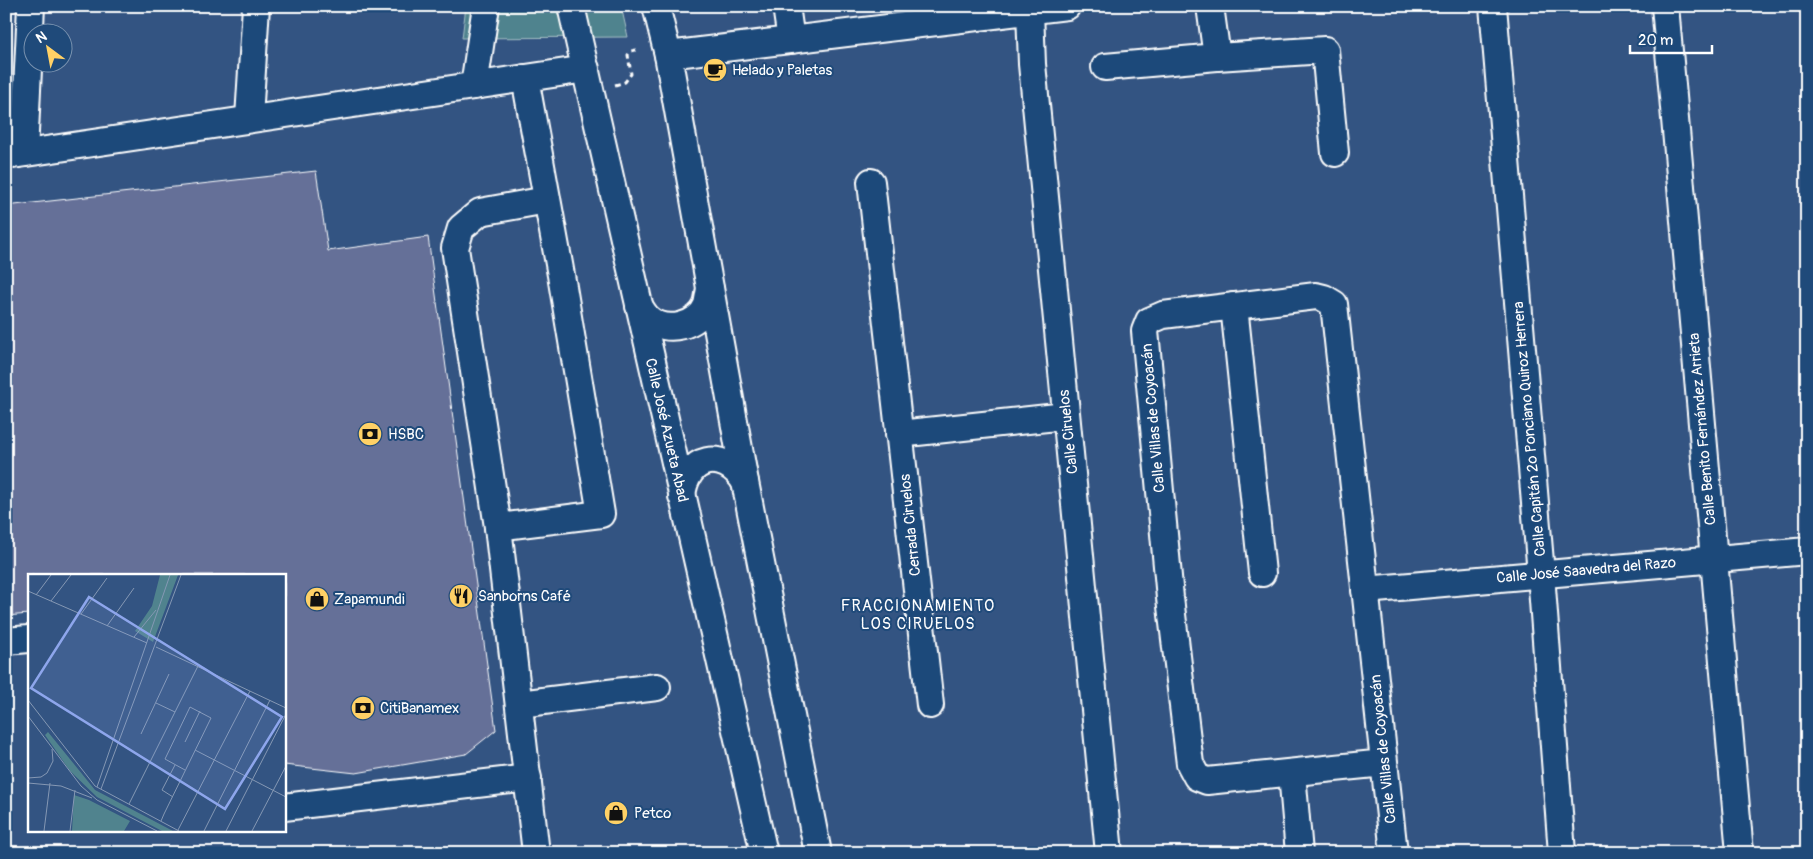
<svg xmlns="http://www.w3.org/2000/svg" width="1813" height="859" viewBox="0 0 1813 859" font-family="Pangolin,sans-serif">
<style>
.green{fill:#50838e;stroke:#a8c1c6}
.building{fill:#656f98;stroke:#fff}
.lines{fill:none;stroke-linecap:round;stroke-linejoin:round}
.minor-casing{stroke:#fff;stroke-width:30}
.path{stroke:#fff;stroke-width:3;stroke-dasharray:5 4;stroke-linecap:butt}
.minor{stroke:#1f4a7a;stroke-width:26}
.labels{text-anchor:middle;stroke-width:4;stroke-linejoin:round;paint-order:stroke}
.poi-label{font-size:15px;fill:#fff;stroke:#1f4a7a;text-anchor:start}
.street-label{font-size:15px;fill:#fff;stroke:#1f4a7a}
.neighbourhood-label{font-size:16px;letter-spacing:1px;fill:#fff;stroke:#1f4a7a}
.inset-road{fill:none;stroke:#8598b4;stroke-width:1}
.view{fill:#8ea6ec;fill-opacity:0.15;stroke:#8ea6ec;stroke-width:2.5}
.inset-edge{fill:none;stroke:#fff;stroke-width:2.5}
</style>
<rect width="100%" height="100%" fill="#335482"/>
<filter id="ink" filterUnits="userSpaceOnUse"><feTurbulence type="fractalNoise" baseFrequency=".02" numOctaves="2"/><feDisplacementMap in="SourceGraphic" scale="10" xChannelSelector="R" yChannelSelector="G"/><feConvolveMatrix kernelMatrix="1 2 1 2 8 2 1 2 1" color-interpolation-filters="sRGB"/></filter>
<g filter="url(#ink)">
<polygon class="green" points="466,6 621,6 628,37 462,38"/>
<polygon class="building" points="316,171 328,251 428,237 496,730 466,754 356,773 284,765 284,575 29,575 29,614 6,616 6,206"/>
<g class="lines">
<g class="minor-casing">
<g id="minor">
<polyline points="571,6 764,853"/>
<polyline points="656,6 668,55 745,482 818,853"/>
<polyline points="786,6 791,40"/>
<polyline points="1210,6 1217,57 1325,50 1335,153"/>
<polyline points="1493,6 1541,574 1562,853"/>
<polyline points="1665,6 1740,853"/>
<polyline points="1030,11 1032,64 1109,853"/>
<polyline points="668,55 1067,6"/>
<polyline points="1105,67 1217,57"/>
<polyline points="474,86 486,6"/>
<polyline points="249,118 256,6"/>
<polyline points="24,153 31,6"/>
<polyline points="6,156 586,69"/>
<polyline points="871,182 930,705"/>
<path d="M639,306C642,310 645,316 649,319C667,334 698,326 707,305C708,300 709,294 710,289"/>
<polyline points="1234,306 1262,573"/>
<polyline points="899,434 1066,416"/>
<path d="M682,496C686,456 723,448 745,482"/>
<polyline points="498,527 601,514 561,275 525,78"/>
<polyline points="1365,590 1807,551"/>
<polyline points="6,641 29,639"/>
<polyline points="519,704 657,687"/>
<polyline points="1384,763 1207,781 1197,777 1190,764 1170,598 1145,331 1149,321 1163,315 1316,296 1324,298 1334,304 1394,853"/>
<polyline points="1292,773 1299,853"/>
<polyline points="284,807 528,778"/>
<polyline points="536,853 498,527 455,248 461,228 480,212 547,200"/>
</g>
</g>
<polyline class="path" points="615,85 625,82 631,74 628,55 631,51 640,49"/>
<use href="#minor" class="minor"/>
</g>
</g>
<defs>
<g id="cafe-disc" transform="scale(1.25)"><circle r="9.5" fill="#ffd166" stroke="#1f4a7a"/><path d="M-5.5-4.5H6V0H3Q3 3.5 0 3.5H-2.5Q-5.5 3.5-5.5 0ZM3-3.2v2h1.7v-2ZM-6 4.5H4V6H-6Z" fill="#111"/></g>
<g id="bank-disc" transform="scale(1.25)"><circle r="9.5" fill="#ffd166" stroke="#1f4a7a"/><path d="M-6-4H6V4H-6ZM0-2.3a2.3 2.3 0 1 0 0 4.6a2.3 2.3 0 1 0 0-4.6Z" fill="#111"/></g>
<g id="restaurant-disc" transform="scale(1.25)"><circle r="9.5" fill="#ffd166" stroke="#1f4a7a"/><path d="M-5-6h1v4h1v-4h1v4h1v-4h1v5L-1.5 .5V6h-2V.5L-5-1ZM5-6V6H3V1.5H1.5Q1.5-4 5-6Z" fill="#111"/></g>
<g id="shop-disc" transform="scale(1.25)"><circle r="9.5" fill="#ffd166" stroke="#1f4a7a"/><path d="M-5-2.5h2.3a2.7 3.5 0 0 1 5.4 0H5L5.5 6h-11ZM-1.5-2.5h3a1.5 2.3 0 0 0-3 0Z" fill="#111"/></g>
</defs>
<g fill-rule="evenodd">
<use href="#cafe-disc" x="715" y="70"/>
<use href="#bank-disc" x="370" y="434"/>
<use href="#restaurant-disc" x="461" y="596"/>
<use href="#shop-disc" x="317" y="599"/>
<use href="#bank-disc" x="363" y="708"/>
<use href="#shop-disc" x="616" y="813"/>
</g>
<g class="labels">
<g class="poi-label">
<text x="732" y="75">Helado y Paletas</text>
<text x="388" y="439">HSBC</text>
<text x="478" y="601">Sanborns Café</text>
<text x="334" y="604">Zapamundi</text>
<text x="380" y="713">CitiBanamex</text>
<text x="634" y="818">Petco</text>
</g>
<g class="street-label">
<text transform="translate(1153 418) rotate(-95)" y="5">Calle Villas de Coyoacán</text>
<text transform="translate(1529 429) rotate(-95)" y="5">Calle Capitán 2º Ponciano Quiroz Herrera</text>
<text transform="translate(1702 429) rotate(-95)" y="5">Calle Benito Fernández Arrieta</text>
<text transform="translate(667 430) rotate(77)" y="5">Calle José Azueta Abad</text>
<text transform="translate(1068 432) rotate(-96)" y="5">Calle Ciruelos</text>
<text transform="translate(910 525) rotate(-96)" y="5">Cerrada Ciruelos</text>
<text transform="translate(1586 570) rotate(-5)" y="5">Calle José Saavedra del Razo</text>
<text transform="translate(1383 749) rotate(-96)" y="5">Calle Villas de Coyoacán</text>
</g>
<g class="neighbourhood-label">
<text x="918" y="611">FRACCIONAMIENTO<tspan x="918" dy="18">LOS CIRUELOS</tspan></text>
</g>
</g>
<g transform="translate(28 574)">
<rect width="258" height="258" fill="#335482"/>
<path d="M132,1H150L125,68L107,57L124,32ZM20,158L67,216L145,257H134L69,223L42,197L17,161ZM46,221L61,226L102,247L96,257H44Z" fill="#50838e"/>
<path class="inset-road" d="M0,17L119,69M8,21L23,1M23,27L43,1M53,40L79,4M79,52L106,14M106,63L128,36M128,73L258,134M0,126L67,212L151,257M128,129L147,138M0,142L53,212L69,226L129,257M113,160L141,100M157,168L172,137M167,176L258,223M0,204L13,203L19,199L25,187L24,175M0,209L33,212L64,224M69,213L142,1M73,215L153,1M145,223L134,216L147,191M101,230L170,92M133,247L136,240L183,144L162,133L137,185L157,196M150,256L222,117M16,257L22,209M42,257L47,216M176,257L242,126M198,257L258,140M224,257L258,192"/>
<path class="view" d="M61,23L254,143L197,235L3,114Z"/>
<rect width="258" height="258" class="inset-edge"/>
</g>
<rect width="1813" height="859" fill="none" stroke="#1f4a7a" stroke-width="25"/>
<rect x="12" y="12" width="1788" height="834" fill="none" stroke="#fff" stroke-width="2" filter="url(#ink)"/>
<g transform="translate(48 48) rotate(328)"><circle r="24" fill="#1f4a7a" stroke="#7992af"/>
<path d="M0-4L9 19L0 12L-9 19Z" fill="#ffd166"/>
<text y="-8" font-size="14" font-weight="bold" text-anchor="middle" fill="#ffffff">N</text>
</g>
<path d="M1630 45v8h82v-8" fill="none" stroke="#ffffff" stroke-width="2.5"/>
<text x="1638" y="45" font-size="15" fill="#ffffff" stroke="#1f4a7a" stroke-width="4" paint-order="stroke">20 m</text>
</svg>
